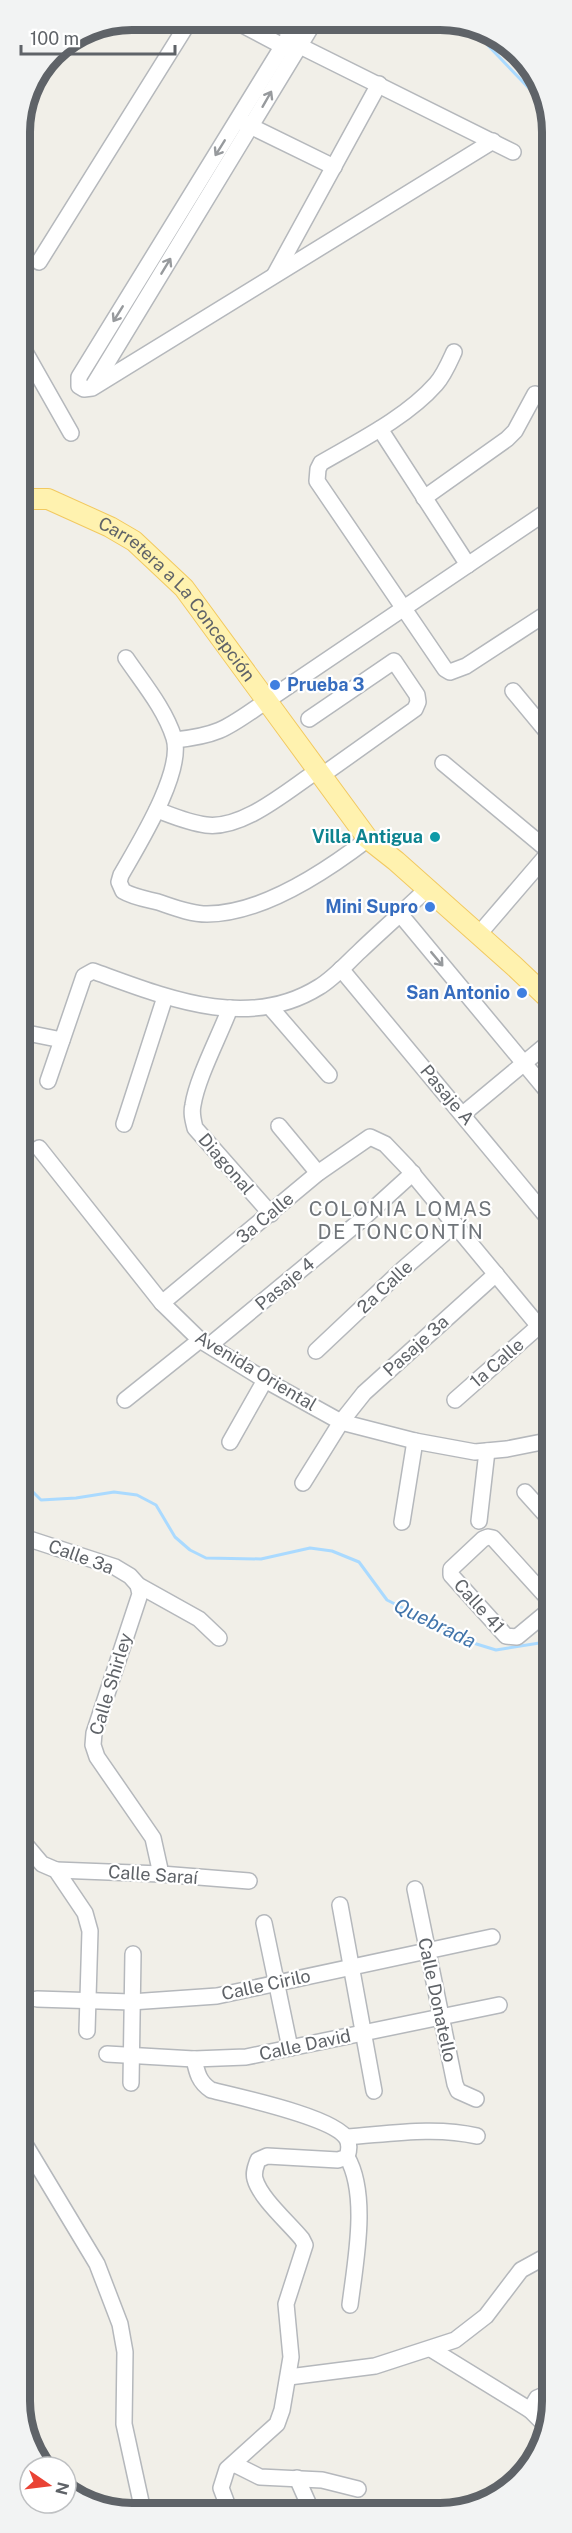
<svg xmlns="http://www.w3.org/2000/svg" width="572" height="2533" viewBox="0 0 572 2533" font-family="'Public Sans',sans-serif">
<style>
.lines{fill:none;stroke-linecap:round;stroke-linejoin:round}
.stream{stroke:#aadaff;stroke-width:3}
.minor-casing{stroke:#b5b8bc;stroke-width:18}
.major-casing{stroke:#f2c960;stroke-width:22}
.minor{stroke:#fff;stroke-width:15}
.major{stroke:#fff2af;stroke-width:20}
.oneway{stroke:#979a9d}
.shop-dot{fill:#3f7fe0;stroke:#fff;stroke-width:2}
.culture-dot{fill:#0f9aa8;stroke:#fff;stroke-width:2}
.labels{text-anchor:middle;stroke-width:4.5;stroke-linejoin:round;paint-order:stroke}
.street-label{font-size:18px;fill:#5f6368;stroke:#fff}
.shop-label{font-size:18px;font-weight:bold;fill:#366cbe;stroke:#fff;text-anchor:end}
.culture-label{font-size:18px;font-weight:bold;fill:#0d838f;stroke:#fff;text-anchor:end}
.neighbourhood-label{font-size:20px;letter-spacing:1.5px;fill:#70757a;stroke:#fff}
.water-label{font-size:20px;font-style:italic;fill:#4174aa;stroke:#fff}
.rim{fill:none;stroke:#5f6368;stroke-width:8}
</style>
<rect width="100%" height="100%" fill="#f1efe8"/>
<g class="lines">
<g class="stream">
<polyline points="461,23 479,36 546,106"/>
<polyline points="20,1430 20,1438"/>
<polyline points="20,1474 23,1482 41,1500 76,1498 114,1492 137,1495 156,1505 175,1537 190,1550 206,1558 261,1559 310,1548 332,1551 359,1562 387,1600 470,1642 496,1650 552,1641"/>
<polyline points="20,2376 32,2396 34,2446"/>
</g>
<g class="minor-casing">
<g id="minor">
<polyline points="235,21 290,50"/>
<polyline points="270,21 300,36"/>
<polyline points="298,21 79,377 79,386 84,389 92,388 493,141"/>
<polyline points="306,49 513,152"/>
<polyline points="45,69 58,49"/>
<polyline points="242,122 334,167"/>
<polyline points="39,262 190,20"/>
<polyline points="275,274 379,84"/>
<polyline points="20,343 71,433"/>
<path d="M454,352C449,363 444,375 436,384C407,417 359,441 321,463L318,469L317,481L445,669L450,672L466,666L552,610"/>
<polyline points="93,386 314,22"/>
<polyline points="380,429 468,565"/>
<polyline points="424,498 507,439 515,431 535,394"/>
<path d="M126,658C143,683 165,709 174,738C184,772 138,845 121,875L119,882L123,891C133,897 146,899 158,902C173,907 190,914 207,914C262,914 325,872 368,839"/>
<polyline points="513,691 552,738"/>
<polyline points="309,719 394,661 417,695 418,702 415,709 321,776"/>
<path d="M175,740C223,735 229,726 268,700L552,508"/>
<polyline points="443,763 550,852"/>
<path d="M157,810C173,816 189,823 206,825C243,830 288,790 317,771"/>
<polyline points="400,914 552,1097"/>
<polyline points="479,934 552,849"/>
<polyline points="341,969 552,1223"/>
<path d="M230,1008C220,1035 197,1078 193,1105C191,1113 193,1120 195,1128L271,1214"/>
<polyline points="271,1008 329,1075"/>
<polyline points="20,1037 32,1034 62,1040"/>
<path d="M48,1081L84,976L93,971C165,997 247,1032 319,987C334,978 347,963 360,951C382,930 405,910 427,889"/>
<polyline points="463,1114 552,1040"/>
<polyline points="124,1124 165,997"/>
<polyline points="279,1126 318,1173"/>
<polyline points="39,1148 162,1303 200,1340 265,1380 341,1422 415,1441 475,1452 507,1449 552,1440"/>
<polyline points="162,1303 318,1173 370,1137 385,1144 407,1167 552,1342"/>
<polyline points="210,1345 360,1221 413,1173"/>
<polyline points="316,1351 403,1269 455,1224"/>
<polyline points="125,1400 200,1340"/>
<polyline points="455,1400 539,1326"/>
<polyline points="230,1442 265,1380"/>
<polyline points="303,1483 341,1422 364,1393 496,1274"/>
<polyline points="525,1492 552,1522"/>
<polyline points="479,1521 487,1451"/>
<polyline points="402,1522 415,1441"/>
<polyline points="20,1536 115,1567 130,1576 138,1585 199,1619 219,1638"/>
<polyline points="138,1585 140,1594 94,1733 93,1745 97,1757 153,1838 161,1874"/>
<polyline points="552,1603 493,1538 488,1537 483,1539 451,1569 451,1575 506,1636 517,1637 552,1608"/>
<polyline points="20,1838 42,1864 56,1870 85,1913 90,1931 87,2031"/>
<polyline points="56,1870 161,1874 249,1881"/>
<polyline points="415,1889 455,2084 458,2091 476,2099"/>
<polyline points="340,1905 374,2091"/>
<polyline points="264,1923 290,2048"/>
<polyline points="37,1999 131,2002 217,1996 492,1937"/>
<polyline points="107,2054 194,2059 246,2057 499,2005"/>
<path d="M194,2059C197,2073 199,2082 211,2090C238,2097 335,2117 347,2139C350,2145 349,2151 347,2157L338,2160L267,2156L258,2160C256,2166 253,2172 255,2179C260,2198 289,2223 302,2239L305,2245L286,2304L291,2357L282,2410L277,2424L227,2469L221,2488L230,2512"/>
<polyline points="131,2083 133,1954"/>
<polyline points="20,2136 97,2264 120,2324 125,2352 124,2424 143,2511"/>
<path d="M346,2137C389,2134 435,2126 477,2136"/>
<path d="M347,2157C369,2195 355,2264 350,2305"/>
<polyline points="431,2349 530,2410 537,2398 544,2395 552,2398"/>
<polyline points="289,2377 375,2366 455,2340 486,2316 521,2270 552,2253"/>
<polyline points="530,2410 545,2425"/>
<polyline points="234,2464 260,2477 322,2480 358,2489"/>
<polyline points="297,2478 312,2512"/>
</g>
</g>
<g class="major-casing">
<g id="major">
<path id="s1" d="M20,499H48L110,527L134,541L184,588L368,839L396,861L514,966L552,1002"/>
</g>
</g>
<use href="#minor" class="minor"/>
<use href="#major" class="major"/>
</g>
<defs><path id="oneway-shaft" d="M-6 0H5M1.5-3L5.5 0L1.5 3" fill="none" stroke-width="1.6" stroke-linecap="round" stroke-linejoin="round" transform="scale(1.5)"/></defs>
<g class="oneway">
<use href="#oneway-shaft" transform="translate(267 99) rotate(-60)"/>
<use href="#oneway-shaft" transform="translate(220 148) rotate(122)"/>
<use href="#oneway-shaft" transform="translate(166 266) rotate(-59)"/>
<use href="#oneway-shaft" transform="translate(118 314) rotate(122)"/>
<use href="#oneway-shaft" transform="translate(437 959) rotate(50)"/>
</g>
<g class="shop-dot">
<circle cx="275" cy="685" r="6"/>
<circle cx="430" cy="907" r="6"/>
<circle cx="522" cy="993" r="6"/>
</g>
<circle class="culture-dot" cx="435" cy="837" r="6"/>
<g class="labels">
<g class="street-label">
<text dy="6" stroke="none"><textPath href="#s1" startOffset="195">Carretera a La Concepción</textPath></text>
<text transform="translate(447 1095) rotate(50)" y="6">Pasaje A</text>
<text transform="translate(226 1164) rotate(49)" y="6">Diagonal</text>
<text transform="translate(265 1218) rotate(-40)" y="6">3a Calle</text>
<text transform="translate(285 1284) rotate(-40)" y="6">Pasaje 4</text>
<text transform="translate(385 1287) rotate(-43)" y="6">2a Calle</text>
<text transform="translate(416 1346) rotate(-42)" y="6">Pasaje 3a</text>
<text transform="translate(497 1363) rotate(-41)" y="6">1a Calle</text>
<text transform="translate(256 1371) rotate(31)" y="6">Avenida Oriental</text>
<text transform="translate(81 1557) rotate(20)" y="6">Calle 3a</text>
<text transform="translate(479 1606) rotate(48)" y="6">Calle 41</text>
<text transform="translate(111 1684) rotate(-73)" y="6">Calle Shirley</text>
<text transform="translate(153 1875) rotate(4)" y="6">Calle Saraí</text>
<text transform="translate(266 1985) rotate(-12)" y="6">Calle Cirilo</text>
<text transform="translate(437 2000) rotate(78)" y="6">Calle Donatello</text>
<text transform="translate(305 2045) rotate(-12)" y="6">Calle David</text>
</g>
<g class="shop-label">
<text x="287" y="691" text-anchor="start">Prueba 3</text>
<text x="418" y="913">Mini Supro</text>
<text x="510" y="999">San Antonio</text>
</g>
<g class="culture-label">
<text x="423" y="843">Villa Antigua</text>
</g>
<g class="neighbourhood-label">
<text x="401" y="1216">COLONIA LOMAS<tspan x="401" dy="23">DE TONCONTÍN</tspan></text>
</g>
<g class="water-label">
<text transform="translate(435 1623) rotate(26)" y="7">Quebrada</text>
</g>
</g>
<path d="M0 0H572V2533H0ZM132 30H440A102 102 0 0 1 542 132V2401A102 102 0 0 1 440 2503H132A102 102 0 0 1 30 2401V132A102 102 0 0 1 132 30Z" fill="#f2f3f3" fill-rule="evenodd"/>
<path class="rim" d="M132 30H440A102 102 0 0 1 542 132V2401A102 102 0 0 1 440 2503H132A102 102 0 0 1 30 2401V132A102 102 0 0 1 132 30Z"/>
<g transform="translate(48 2485) rotate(104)"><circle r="28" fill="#ffffff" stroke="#bfc1c3" stroke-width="1.5"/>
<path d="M0-4.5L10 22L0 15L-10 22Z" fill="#ea4335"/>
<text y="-9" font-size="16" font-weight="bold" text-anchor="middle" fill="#5f6368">N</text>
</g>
<path d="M21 45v9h154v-9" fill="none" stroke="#5f6368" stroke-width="3"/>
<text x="30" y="45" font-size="18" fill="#5f6368" stroke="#ffffff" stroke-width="4.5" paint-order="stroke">100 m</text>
</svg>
